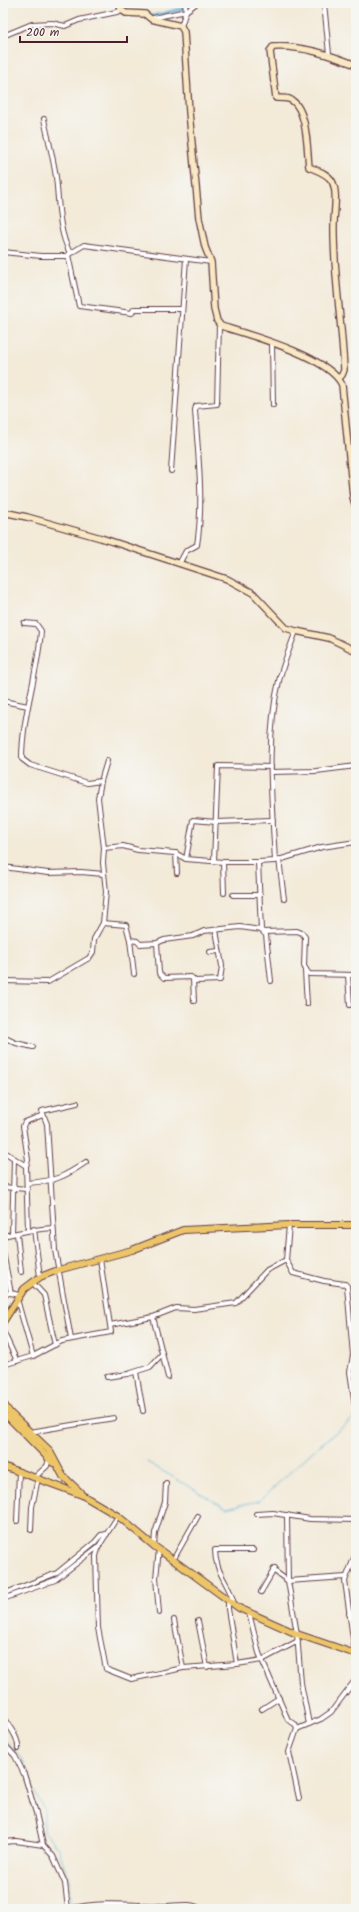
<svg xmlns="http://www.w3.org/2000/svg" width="359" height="1912" viewBox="0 0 359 1912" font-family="Kalam,sans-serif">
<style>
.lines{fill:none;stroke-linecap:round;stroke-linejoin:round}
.stream{stroke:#56b0d4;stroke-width:1}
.canal{stroke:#56b0d4;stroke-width:3.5}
.street-casing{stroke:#633d45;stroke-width:6}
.secondary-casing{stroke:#633d45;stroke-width:8}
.primary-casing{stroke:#633d45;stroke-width:8}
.street{stroke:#fff;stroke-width:4}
.secondary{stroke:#f8e8c3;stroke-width:5.5}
.primary{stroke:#edc569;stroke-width:6}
</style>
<rect width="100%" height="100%" fill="#f6f6f2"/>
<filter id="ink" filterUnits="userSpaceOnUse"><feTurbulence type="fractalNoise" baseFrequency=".025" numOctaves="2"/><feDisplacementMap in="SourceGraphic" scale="8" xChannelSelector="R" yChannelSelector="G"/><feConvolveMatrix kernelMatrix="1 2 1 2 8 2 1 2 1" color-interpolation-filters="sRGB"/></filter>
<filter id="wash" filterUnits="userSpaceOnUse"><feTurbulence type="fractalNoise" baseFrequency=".012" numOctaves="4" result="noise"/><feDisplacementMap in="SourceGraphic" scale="16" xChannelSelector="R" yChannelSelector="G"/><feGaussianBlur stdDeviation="0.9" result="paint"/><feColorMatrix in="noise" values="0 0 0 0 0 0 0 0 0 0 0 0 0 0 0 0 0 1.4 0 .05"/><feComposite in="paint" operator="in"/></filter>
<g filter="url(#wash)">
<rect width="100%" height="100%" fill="#f3ead8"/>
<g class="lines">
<g class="stream">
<polyline points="147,1462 226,1508 259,1501 314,1450 356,1416"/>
<polyline points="3,1596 57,1576 100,1540"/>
<polyline points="3,1738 21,1757 35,1793 44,1810 44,1831 59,1850 70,1884 71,1900 73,1906"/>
</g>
<polyline class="canal" points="148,16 154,16 189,7 193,3"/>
</g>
</g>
<g filter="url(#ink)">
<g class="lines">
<g class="street-casing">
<g id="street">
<polyline points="324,3 329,54"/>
<polyline points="153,18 186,11 197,3"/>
<polyline points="181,26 186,11 185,3"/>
<polyline points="3,36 32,24 52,23 65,26 79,20 117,12 121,10"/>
<path d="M44,119C48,138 53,157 56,177C59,202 58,230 70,253"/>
<polyline points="3,252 41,256 66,256 84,245 211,262"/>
<polyline points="68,255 79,306 132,313 134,309 182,309"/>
<polyline points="272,343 273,405"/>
<polyline points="171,471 186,259"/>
<path d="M179,564L186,551L197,545C204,501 198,455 195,410L196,406L217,404L219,324"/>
<path d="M24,623L36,624L41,631C38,674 22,715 22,759L30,765L87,783L101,781"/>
<polyline points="3,701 28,706"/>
<polyline points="271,772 316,771 356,766"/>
<polyline points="104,848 123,846 138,850 175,853 186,859 223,862 258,862 275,861 322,847 356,842"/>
<polyline points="176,853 177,873"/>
<polyline points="186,859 193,820 216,822 273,820"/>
<polyline points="279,859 284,899"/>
<polyline points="214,861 218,766 271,767"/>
<path d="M275,861C272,803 265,738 279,681C283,664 290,648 296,631"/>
<polyline points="223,862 224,893"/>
<polyline points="258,862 261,930"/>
<polyline points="3,867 48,873 81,872 104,874"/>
<polyline points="233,895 260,895"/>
<polyline points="103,923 126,925 130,940 137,941 140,944 157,943 164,940 193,936 204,931 240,927 261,930 266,935 271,981"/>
<polyline points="264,932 297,931 302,933 305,937 304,966 309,974 356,975"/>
<polyline points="130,940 134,974"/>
<polyline points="157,943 159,973 164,978 191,977 195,981 220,980 222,966 216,930"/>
<polyline points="210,952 219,951"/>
<polyline points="305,971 307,1004"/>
<polyline points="348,975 350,1005"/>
<polyline points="193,979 194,1001"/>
<polyline points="3,981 48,982 89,958 93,952 94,939 103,923 106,892 103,863 104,848 98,798 101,781 107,761"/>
<polyline points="3,1037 16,1043 33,1047"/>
<polyline points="3,1151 26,1166 28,1230"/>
<polyline points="26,1166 28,1160 23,1126 25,1122 43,1115"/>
<path d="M27,1183C55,1181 63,1178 86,1162"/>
<polyline points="3,1187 27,1189"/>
<polyline points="289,1225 286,1260 293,1273 324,1281 345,1284 347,1286 353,1355 350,1372 356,1412"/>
<polyline points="34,1229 40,1277"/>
<polyline points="12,1234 14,1159"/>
<polyline points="17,1234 21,1272"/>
<path d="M3,1236C20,1232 36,1229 53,1228"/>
<polyline points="3,1252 11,1293"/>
<polyline points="100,1259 110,1325 153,1317 176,1308 194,1309 236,1303 267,1270 286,1260"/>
<polyline points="32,1282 44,1295 55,1345"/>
<polyline points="3,1294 11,1293 19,1295"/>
<polyline points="17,1299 33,1356"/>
<polyline points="153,1317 168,1377"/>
<polyline points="3,1331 17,1361"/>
<polyline points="71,1339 55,1250 47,1124 42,1111 77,1103"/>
<polyline points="3,1365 33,1356 62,1341 111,1332 110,1325"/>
<polyline points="136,1372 143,1411"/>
<polyline points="107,1377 128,1374 150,1367 162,1354"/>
<polyline points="30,1432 114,1418"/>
<polyline points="35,1477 47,1466 49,1459"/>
<polyline points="256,1514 273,1513 310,1519 356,1520"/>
<polyline points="287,1515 288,1581 297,1634 301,1683 309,1724"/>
<polyline points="118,1516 99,1546 96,1556 98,1628 106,1669 131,1679 183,1668 237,1664 262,1660 298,1641"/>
<polyline points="17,1521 19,1471"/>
<polyline points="31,1530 32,1507 38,1478"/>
<polyline points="154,1546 155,1533 165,1502 166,1483"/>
<polyline points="173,1560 198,1516"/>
<polyline points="273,1570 288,1581 346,1577"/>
<polyline points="261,1592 275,1568"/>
<polyline points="3,1594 57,1573 95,1542 101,1535 107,1534"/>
<polyline points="3,1599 55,1580 99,1546"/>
<polyline points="228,1600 228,1609 237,1664"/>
<path d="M234,1604C230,1584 215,1573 215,1550H253"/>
<polyline points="159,1613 156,1578 159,1549"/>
<polyline points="249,1613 259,1653 288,1720 295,1724 297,1729 289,1752 299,1798"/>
<polyline points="349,1614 356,1612"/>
<polyline points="174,1620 183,1668"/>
<polyline points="198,1621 207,1667"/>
<polyline points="355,1653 345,1581 356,1553"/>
<polyline points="262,1709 279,1698"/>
<path d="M3,1717C9,1727 19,1737 18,1749"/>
<polyline points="297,1729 321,1719 331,1712 356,1679"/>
<path d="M3,1743L15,1756L24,1774L36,1813L43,1845L53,1856L65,1883L68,1909C100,1901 131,1905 164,1906C176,1906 191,1902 201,1909"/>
<polyline points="3,1842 16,1841 43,1845"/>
</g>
</g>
<g class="secondary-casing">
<g id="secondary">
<path d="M120,3L121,10L126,13L145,14L151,19L181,26L184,32L189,112L199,218L205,247L211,262L214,309L217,321L221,326C250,335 330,357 342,385L353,497L356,507"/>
<path d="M339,378L342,375L344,370C342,322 333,272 334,224C334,211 338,192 332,181C327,173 316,170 309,167C307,151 308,106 289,99C285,98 280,98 276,98L270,51L273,47C301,45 330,55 356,65"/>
<polyline points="3,512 27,517 101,538 227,579 253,593 286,628 296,631 329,638 356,651"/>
</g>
</g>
<g class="primary-casing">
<g id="primary">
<polyline points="3,1322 24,1289 40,1277 58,1270 132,1250 183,1230 289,1225 356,1225"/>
<polyline points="3,1403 10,1413 49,1450 63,1476 80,1492"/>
<polyline points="8,1417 53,1463"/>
<polyline points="3,1466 82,1495 118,1516 154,1546 239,1608 297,1634 356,1654"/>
</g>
</g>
<use href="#street" class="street"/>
<use href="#secondary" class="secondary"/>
<use href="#primary" class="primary"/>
</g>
</g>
<rect width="359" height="1912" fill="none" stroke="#f6f6f2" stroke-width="16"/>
<path d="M20 36v6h107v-6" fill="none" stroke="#4a1f2b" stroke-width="2"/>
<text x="26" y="36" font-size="12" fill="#4a1f2b" stroke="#f6f6f2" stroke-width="3" paint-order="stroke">200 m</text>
</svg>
